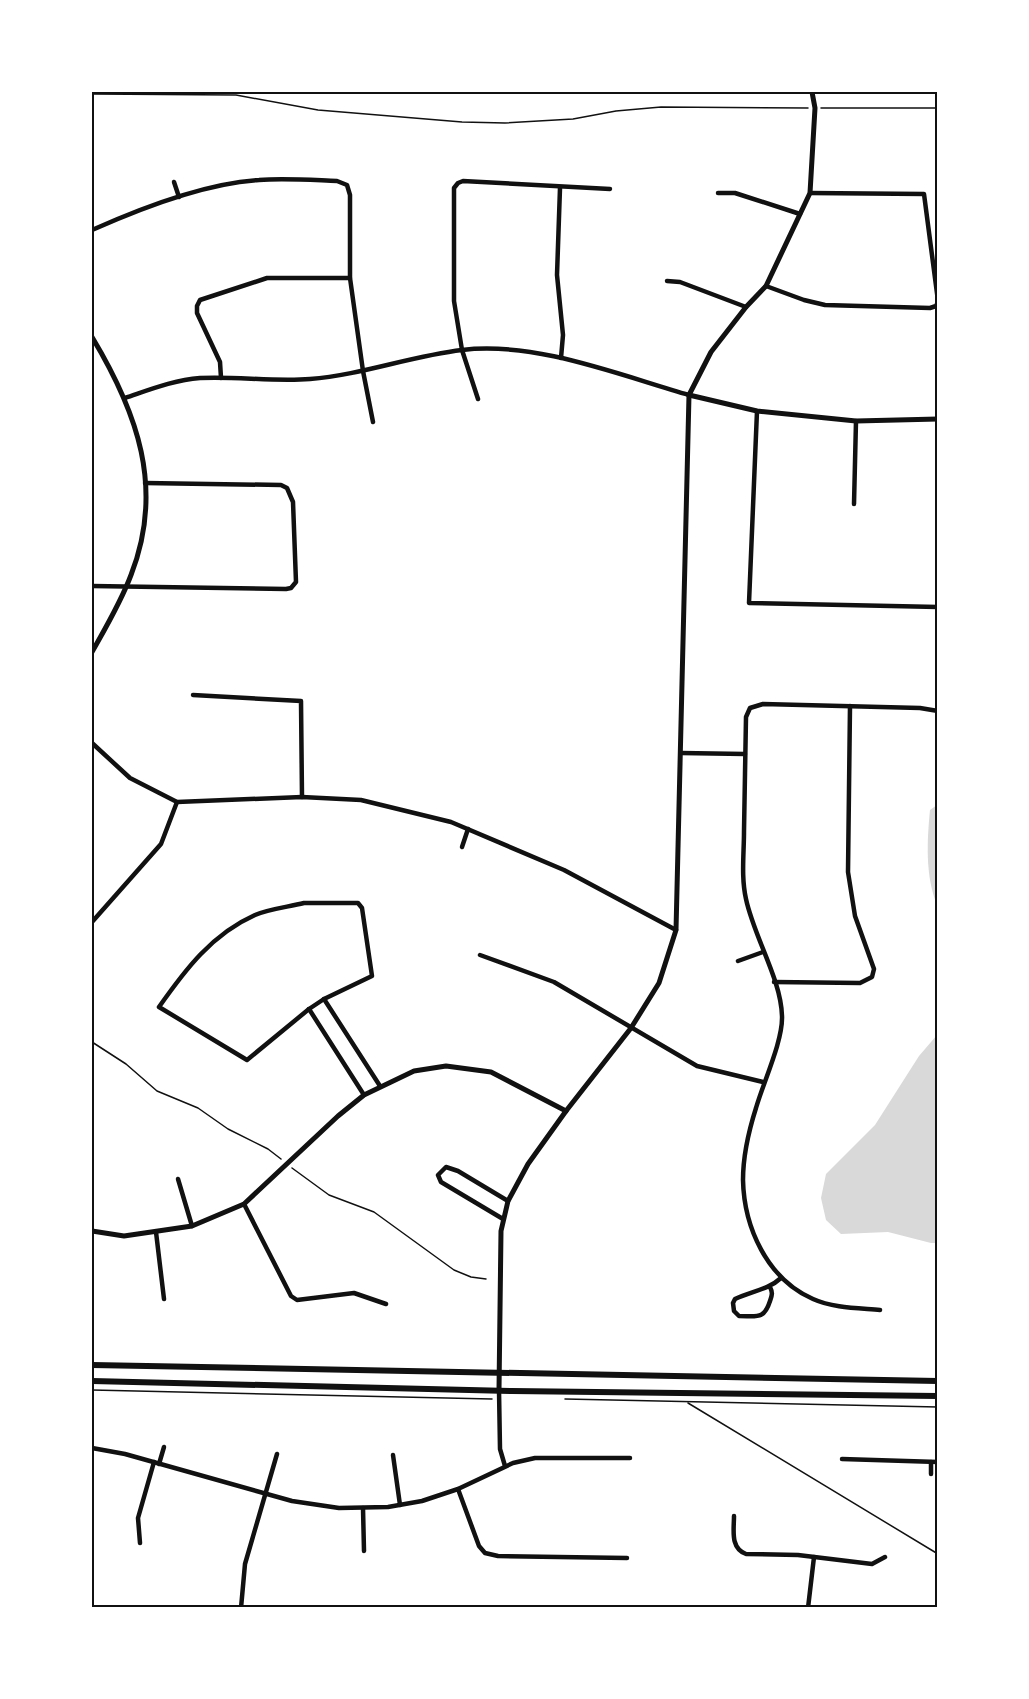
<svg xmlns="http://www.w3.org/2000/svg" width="1029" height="1699" viewBox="0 0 1029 1699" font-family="'DM Sans',sans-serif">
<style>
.water{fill:#d9d9d9}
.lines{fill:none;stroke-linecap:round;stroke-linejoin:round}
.path{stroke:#111;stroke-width:1.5}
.minor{stroke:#111;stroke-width:4.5}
.tertiary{stroke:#111;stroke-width:5}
.secondary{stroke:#111;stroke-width:6}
.neatline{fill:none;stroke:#111;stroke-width:2}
</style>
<rect width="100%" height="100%" fill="#fff"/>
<g class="water">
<path d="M937,805V905C925,876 927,840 930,810Z"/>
<polygon points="937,1035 937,1243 931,1243 888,1232 841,1234 826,1220 821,1198 826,1174 875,1125 919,1056"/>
</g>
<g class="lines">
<g class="path">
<polyline points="92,94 236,95 318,110 462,122 505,123 573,119 616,111 661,107 808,108"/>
<polyline points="821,108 938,108"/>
<polyline points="92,1042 126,1064 157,1091 198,1108 228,1129 268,1149 281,1159"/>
<polyline points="292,1168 329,1195 374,1212 454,1270 471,1277 486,1279"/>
<polyline points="92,1390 492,1399"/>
<polyline points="565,1399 938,1407"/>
<polyline points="688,1403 938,1554"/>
</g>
<g class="minor">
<polyline points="174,182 179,197"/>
<polyline points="560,188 557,275 563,335 561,358"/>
<polyline points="718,193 735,193 800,214"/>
<polyline points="810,193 924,194 938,301"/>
<path d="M92,230C139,209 207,183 259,180C284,178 311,180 337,181L347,185L350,195V278L363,371L373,422"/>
<polyline points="667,281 680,282 746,307"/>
<polyline points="766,286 804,300 825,305 930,308 936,306 938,302"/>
<polyline points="221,378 220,362 197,313 197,306 200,300 267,278 350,278"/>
<path d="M125,398C149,390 174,380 200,378C236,376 273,382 310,379C361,375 411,356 462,350C535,341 619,375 689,395"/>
<polyline points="478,399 462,350 454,301 454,188 458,183 463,181 610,189"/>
<polyline points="757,411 749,603 938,607"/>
<polyline points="854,504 856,421"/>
<polyline points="92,586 286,589 291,588 296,582 293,502 287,488 281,485 145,483"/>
<polyline points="193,695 301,701 302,797"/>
<polyline points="92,743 130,778 177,802 302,797 361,800 451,822 564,870 676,930"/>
<polyline points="681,753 745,754"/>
<polyline points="462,847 468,829"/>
<path d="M304,903H358L362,908L372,976L324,999L309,1009L247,1060L159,1007C185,970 212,934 255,915C269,909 288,907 304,903Z"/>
<polyline points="92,922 161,844 177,802"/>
<polyline points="480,955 554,982 697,1066 763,1082"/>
<polyline points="738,961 763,952"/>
<polyline points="774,982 860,983 872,977 874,969 855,916 848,872 850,706"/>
<polyline points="324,999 380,1086"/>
<polyline points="309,1009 364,1095"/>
<polyline points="178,1179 192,1226"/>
<polyline points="244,1204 291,1296 297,1300 354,1293 386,1304"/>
<polyline points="503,1219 441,1182 438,1175 446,1167 458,1171 508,1201"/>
<polyline points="156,1232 164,1299"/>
<path d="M770,1287C773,1293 772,1295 770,1301C764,1320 757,1316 739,1316L734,1311L733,1303L735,1299C751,1291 768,1290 781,1278"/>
<path d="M880,1310C857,1308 833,1308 813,1299C767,1279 744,1227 743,1180C743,1156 749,1130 756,1108C763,1083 783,1041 782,1016C781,979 754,937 746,899C741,877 744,854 744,831C745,793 745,755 746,717L750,708L763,704L920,708L938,711"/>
<polyline points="499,1390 500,1449 505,1466"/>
<polyline points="92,1448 125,1454 292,1501 339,1508 388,1507 422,1501 458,1489 513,1463 535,1458 630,1458"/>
<polyline points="393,1455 400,1505"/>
<polyline points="842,1459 938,1462"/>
<polyline points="159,1464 164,1447"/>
<polyline points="931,1474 931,1462"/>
<polyline points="458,1489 479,1546 485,1553 498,1556 627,1558"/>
<polyline points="363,1508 364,1551"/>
<path d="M734,1516C734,1530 730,1548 746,1554L798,1555L872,1564L885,1557"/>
<polyline points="140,1543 138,1518 154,1462"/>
<polyline points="241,1608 245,1564 277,1454"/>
<polyline points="808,1608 814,1557"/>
</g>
<g class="tertiary">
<path d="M92,337C137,412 165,488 131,575C121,602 106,627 92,652"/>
<polyline points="689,395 757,411 856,421 938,419"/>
<polyline points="92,1231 124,1236 192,1226 244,1204 338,1116 364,1095 414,1071 446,1066 491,1072 566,1111"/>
<polyline points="499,1390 501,1231 508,1201 528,1164 566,1111 631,1028 659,983 676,930 689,395 711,352 746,307 766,286 810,193 815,108 812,92"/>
</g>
<g class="secondary">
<polyline points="92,1365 938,1381"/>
<polyline points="92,1381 512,1391 938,1396"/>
</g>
</g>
<rect width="1029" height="1699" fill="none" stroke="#ffffff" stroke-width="186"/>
<rect x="93" y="93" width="843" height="1513" class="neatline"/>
</svg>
